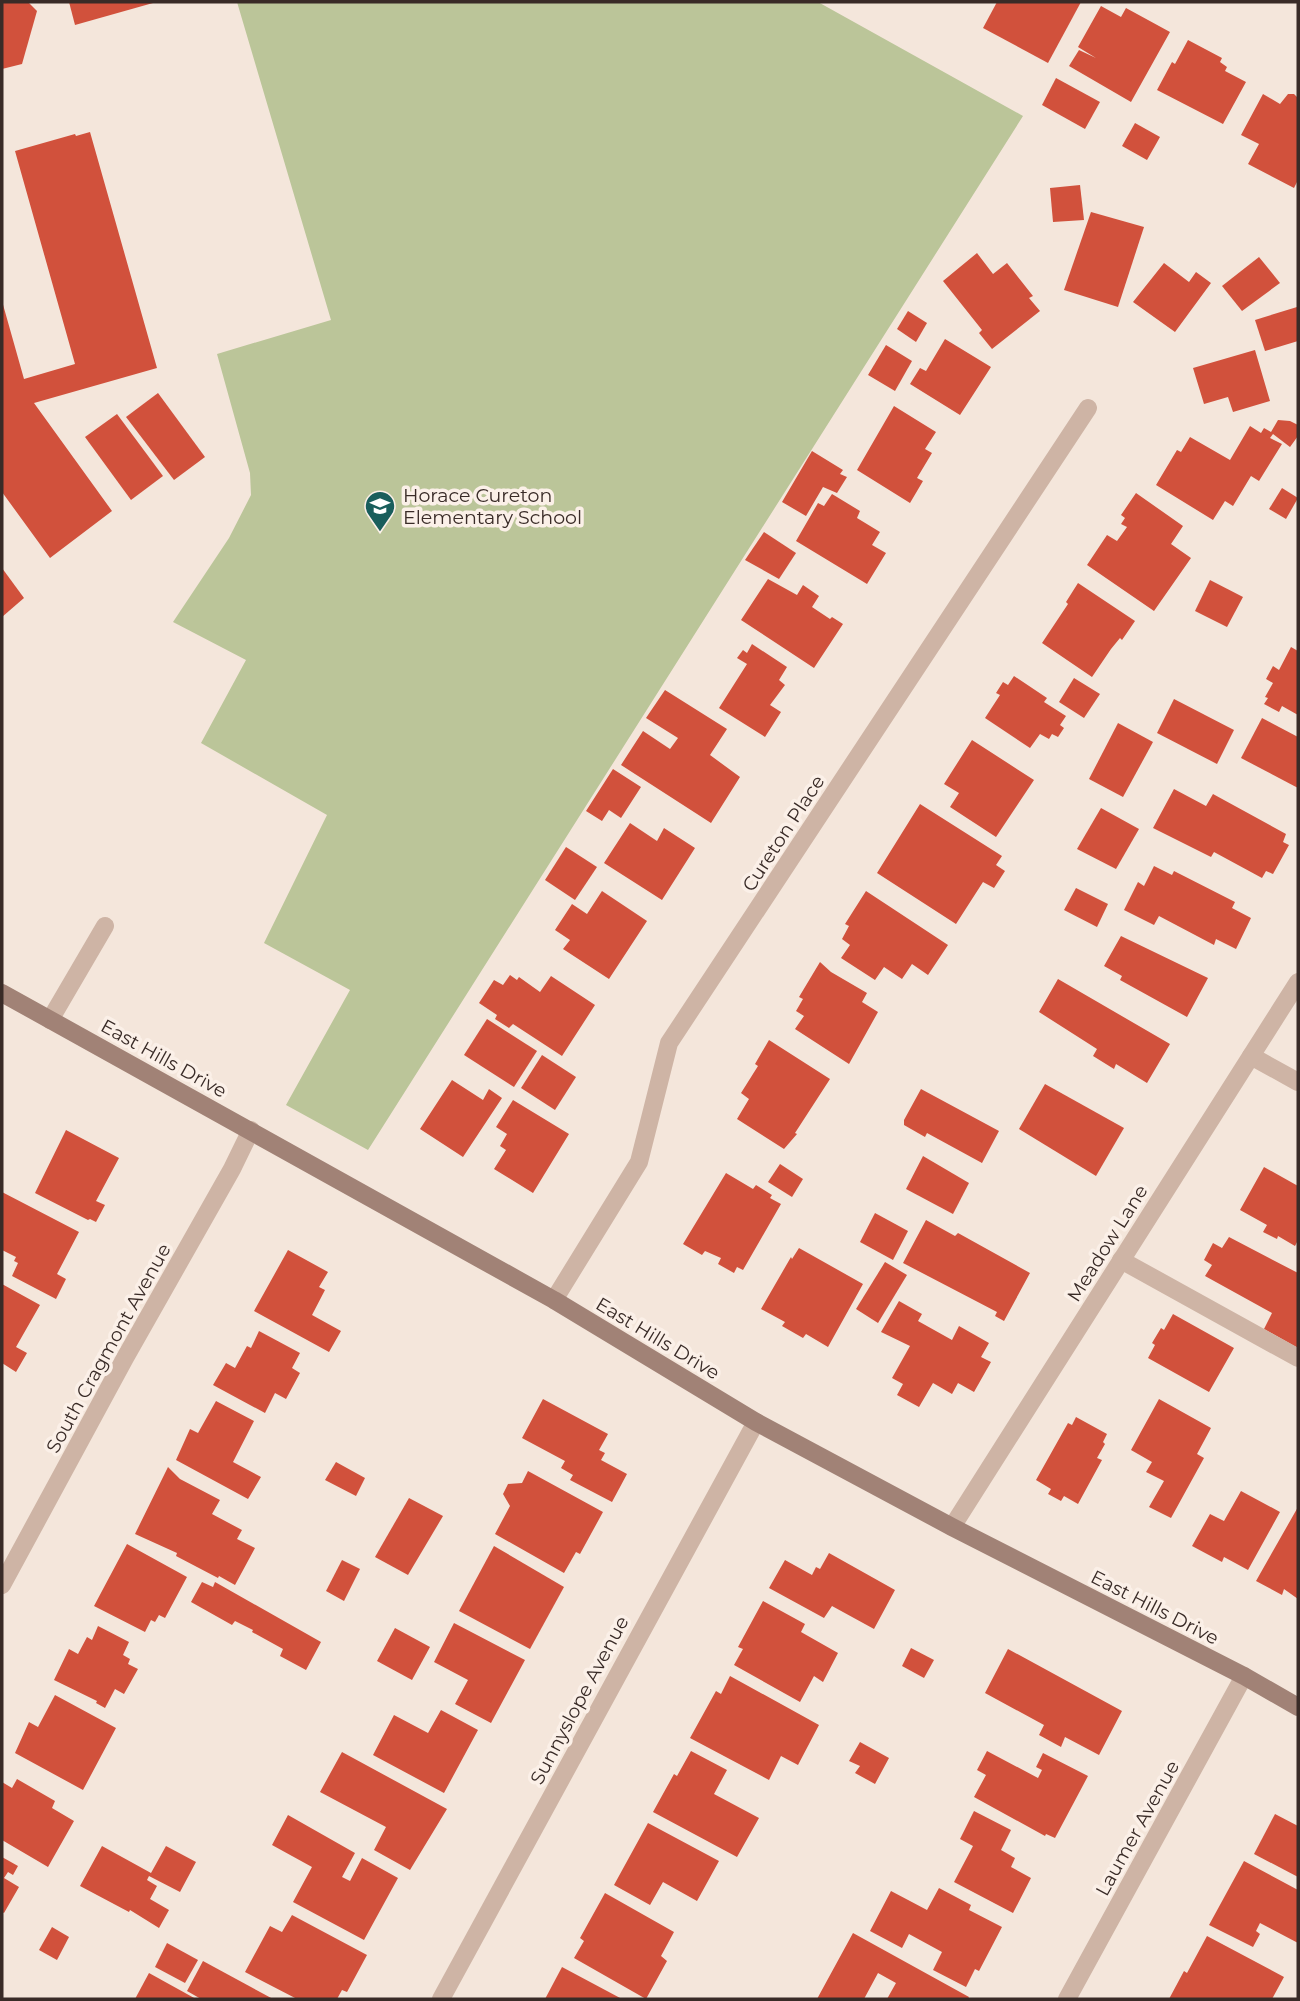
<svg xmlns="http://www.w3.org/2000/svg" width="1300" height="2001" viewBox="0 0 1300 2001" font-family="Montserrat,sans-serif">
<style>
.green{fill:#bbc599}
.building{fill:#d1513c}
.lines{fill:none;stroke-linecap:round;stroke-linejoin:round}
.lane{stroke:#ceb4a5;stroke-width:18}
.street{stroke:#ceb4a5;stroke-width:18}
.secondary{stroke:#a18276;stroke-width:18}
.labels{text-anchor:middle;stroke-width:7;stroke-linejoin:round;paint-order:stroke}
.poi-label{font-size:19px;fill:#392b27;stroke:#fbf0e8;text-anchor:start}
.street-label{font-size:19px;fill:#392b27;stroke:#fbf0e8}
</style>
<rect width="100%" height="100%" fill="#f4e6db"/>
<polygon class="green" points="237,2 818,2 1023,116 368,1150 286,1105 350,990 264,943 327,815 201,743 246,660 173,622 229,538 251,495 250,473 217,354 331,320"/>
<g class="building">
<polygon points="2,2 28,2 37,11 22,64 2,69"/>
<polygon points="69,2 153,2 153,3 75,25"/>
<polygon points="997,2 1081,2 1048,63 983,28"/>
<polygon points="1101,6 1121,17 1126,8 1170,32 1131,102 1069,66 1079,50 1096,58 1078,47"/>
<polygon points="1188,40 1222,58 1220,62 1227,67 1225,71 1246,82 1223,124 1157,90 1172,62 1175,64"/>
<polygon points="1056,78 1100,102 1085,129 1042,105"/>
<polygon points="1263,94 1280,104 1288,94 1294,94 1298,98 1298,180 1294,188 1248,164 1259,144 1241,135"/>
<polygon points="1135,123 1160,137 1147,160 1122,146"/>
<polygon points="90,132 157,368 34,403 112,511 50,558 2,492 2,301 24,379 75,364 15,151 75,134 76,136"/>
<polygon points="1080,185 1084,220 1053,222 1050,188"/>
<polygon points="1091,212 1144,227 1118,307 1064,290"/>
<polygon points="977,253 993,274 1007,263 1033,296 1029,298 1040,311 992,349 979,333 982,330 943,281"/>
<polygon points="1259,257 1280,283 1242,311 1222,286"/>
<polygon points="1164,263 1189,282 1196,272 1211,283 1175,332 1133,302"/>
<polygon points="1297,307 1298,341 1265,351 1255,320"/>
<polygon points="908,311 927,323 916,342 897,329"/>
<polygon points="945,339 991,367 960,415 910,384 920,368 926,371"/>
<polygon points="886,345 912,361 895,391 868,375"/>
<polygon points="1255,350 1270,401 1233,412 1228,397 1204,404 1193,368"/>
<polygon points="158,393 205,457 174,480 126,417"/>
<polygon points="894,406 936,432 925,449 932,453 917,478 923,481 910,503 857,470"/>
<polygon points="117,414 163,476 131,500 85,437"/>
<polygon points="1278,420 1290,421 1298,425 1298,436 1290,447 1273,434 1270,438 1282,444 1259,481 1251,476 1233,506 1225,501 1213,520 1156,485 1177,450 1181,452 1190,437 1230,460 1250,426 1261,433 1264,428 1271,432"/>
<polygon points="812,451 843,470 840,474 847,477 837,493 823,487 806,516 782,502"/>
<polygon points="1282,488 1298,498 1286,519 1269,509"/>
<polygon points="1136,493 1183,526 1171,544 1191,558 1154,611 1087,565 1107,535 1117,541 1127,527 1121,524 1125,518 1121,515"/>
<polygon points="832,494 860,511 857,518 880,532 872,545 886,553 867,584 796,541 818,503 824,506"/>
<polygon points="764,532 796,553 779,579 745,560"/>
<polygon points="2,568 24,598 2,617"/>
<polygon points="768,579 797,595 803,585 819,596 812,607 830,619 832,617 843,624 814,668 741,620"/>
<polygon points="1210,580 1243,597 1227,627 1195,611"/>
<polygon points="1078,583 1135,621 1122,640 1120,638 1111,649 1092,677 1042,643 1068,604 1066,602"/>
<polygon points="752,644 787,667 779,680 785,685 770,705 781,712 765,737 719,708 747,664 737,658 743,650 747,653"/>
<polygon points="1291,647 1298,651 1298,715 1282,706 1279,712 1264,704 1268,698 1265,697 1273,683 1266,679 1273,666 1279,670"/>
<polygon points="1014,676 1047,698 1044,702 1066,716 1060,725 1064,728 1058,737 1052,734 1049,739 1040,734 1030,748 985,718 1000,695 996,693 1003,682 1008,685"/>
<polygon points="1074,678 1100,694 1084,718 1059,702"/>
<polygon points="665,690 727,729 710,755 740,777 711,823 621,765 643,731 670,749 678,738 646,718"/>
<polygon points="1174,699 1234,730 1217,764 1157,733"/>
<polygon points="1262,718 1298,737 1298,788 1241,758"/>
<polygon points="1118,723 1153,742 1123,797 1089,779"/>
<polygon points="972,740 1034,780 996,837 950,807 959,793 944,784"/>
<polygon points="613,769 641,787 621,818 609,810 602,821 586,811"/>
<polygon points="1174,789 1206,806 1213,794 1286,834 1283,842 1289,845 1273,874 1266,871 1262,878 1214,852 1211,857 1153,828"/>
<polygon points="920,804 1002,856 996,865 1005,871 994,888 983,882 956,924 877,873"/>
<polygon points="1101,808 1139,829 1116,869 1077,849"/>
<polygon points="630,823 657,841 664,828 695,848 662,900 604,863"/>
<polygon points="566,847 597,867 575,900 545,880"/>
<polygon points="1154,866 1172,875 1174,871 1235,902 1232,908 1251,918 1236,949 1216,939 1214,945 1159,916 1154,925 1124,910 1138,882 1144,886"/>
<polygon points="1076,888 1108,904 1097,927 1064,910"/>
<polygon points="602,891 647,921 609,979 563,949 570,940 555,930 572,904 587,914"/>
<polygon points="866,891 948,945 928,975 912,964 902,979 884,967 875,980 841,958 850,945 842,939 849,926 845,924"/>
<polygon points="1121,936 1208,978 1187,1017 1120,980 1122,976 1104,966"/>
<polygon points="820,962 831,972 867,993 862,1002 878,1012 849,1064 795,1029 804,1016 796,1011 803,999 799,997"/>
<polygon points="510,975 517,980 519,977 540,992 551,976 595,1005 562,1056 513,1024 509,1028 495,1019 497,1015 479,1003 494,980 503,985"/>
<polygon points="1058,979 1170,1044 1147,1083 1116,1064 1114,1069 1093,1056 1097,1049 1039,1012"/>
<polygon points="487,1019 537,1051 514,1087 464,1055"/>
<polygon points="769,1040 830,1079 795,1133 797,1134 784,1149 737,1119 749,1099 741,1093 758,1066 755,1064"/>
<polygon points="542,1055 576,1077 555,1110 521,1088"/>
<polygon points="452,1080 483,1100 489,1089 502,1098 463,1157 420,1129"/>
<polygon points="1045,1084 1124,1128 1096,1176 1019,1129"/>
<polygon points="921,1089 999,1131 982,1163 927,1133 925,1137 904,1125 904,1120"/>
<polygon points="513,1100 569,1134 533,1193 494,1169 506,1150 500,1146 507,1134 496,1127"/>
<polygon points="66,1130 119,1158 96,1201 105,1205 96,1222 90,1219 88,1220 35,1193"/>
<polygon points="923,1156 969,1183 953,1214 906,1189"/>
<polygon points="780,1164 803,1179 792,1197 768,1182"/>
<polygon points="1264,1167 1298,1186 1298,1240 1295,1246 1278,1236 1277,1239 1263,1232 1267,1225 1240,1210"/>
<polygon points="726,1173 753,1189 756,1185 772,1195 770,1198 781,1204 743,1270 737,1267 734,1273 718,1264 721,1258 705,1251 702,1255 683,1244"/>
<polygon points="2,1192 79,1232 57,1274 66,1279 56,1299 12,1276 18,1263 14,1261 16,1257 2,1250"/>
<polygon points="875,1213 908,1231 893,1260 860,1242"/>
<polygon points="926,1220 955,1236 958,1233 1030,1273 1004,1321 995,1316 997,1312 903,1263"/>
<polygon points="1229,1237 1298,1273 1298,1348 1264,1329 1272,1313 1205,1276 1212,1265 1204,1260 1213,1243 1222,1248"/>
<polygon points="799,1248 863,1284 828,1347 806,1334 803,1338 782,1326 785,1322 761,1309 791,1257 792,1259"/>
<polygon points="288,1250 328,1272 319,1287 325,1290 312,1315 341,1331 329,1352 254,1311"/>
<polygon points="885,1262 907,1275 878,1323 856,1309"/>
<polygon points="2,1284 40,1305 16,1347 27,1353 16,1372 2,1363"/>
<polygon points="899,1301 922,1314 918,1321 952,1340 959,1326 989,1343 981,1357 991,1362 974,1392 958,1383 952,1394 933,1383 919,1407 897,1395 903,1384 892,1378 910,1346 881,1332"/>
<polygon points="1173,1314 1234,1348 1209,1392 1148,1358 1155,1345 1152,1343 1161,1328 1164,1330"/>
<polygon points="259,1331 300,1353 292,1368 300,1373 286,1399 275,1393 265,1413 213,1385 226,1363 235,1368 247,1346 251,1348"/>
<polygon points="543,1399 608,1434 599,1450 605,1453 601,1460 627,1474 612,1502 570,1480 573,1475 561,1468 565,1461 522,1438"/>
<polygon points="1159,1399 1211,1428 1197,1454 1204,1458 1171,1518 1149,1507 1164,1481 1146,1472 1152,1462 1131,1450"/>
<polygon points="216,1401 254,1421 233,1462 261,1477 248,1499 176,1460 190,1429 198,1433"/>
<polygon points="1076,1417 1107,1434 1103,1442 1105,1444 1097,1458 1102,1460 1078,1504 1064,1496 1061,1501 1048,1494 1051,1489 1036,1480 1068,1423 1072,1425"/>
<polygon points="336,1462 365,1478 356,1496 325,1480"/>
<polygon points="168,1467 180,1479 220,1500 212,1514 242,1530 237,1539 255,1548 235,1585 219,1576 218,1578 176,1556 177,1553 135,1534"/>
<polygon points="528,1471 603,1512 580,1554 576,1552 564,1573 495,1534 510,1506 503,1494 508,1484 522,1483"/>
<polygon points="1241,1491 1280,1512 1248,1570 1224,1557 1222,1562 1192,1546 1210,1514 1224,1521"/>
<polygon points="409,1498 443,1516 408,1575 375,1557"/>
<polygon points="1298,1507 1298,1599 1284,1589 1282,1595 1256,1581"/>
<polygon points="127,1544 187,1577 165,1618 159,1615 155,1622 151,1620 145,1632 94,1606"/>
<polygon points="494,1546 564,1587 530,1649 459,1611"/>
<polygon points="829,1553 895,1590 874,1629 832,1606 824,1618 769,1588 785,1560 812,1575 816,1567 820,1569"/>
<polygon points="342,1560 360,1569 344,1601 326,1591"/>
<polygon points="202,1582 213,1587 215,1582 321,1642 306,1670 280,1656 283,1649 252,1632 253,1630 235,1621 232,1625 191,1602"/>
<polygon points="763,1601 805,1624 801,1632 838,1653 823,1682 814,1676 800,1702 734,1665 743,1649 738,1647"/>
<polygon points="454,1623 525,1660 491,1723 455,1704 468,1680 434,1662"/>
<polygon points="98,1626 129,1642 123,1655 130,1659 128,1664 138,1669 124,1694 115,1689 105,1708 96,1703 97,1701 54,1680 69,1649 78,1654 87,1637 92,1640"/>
<polygon points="395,1628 430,1647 412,1680 377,1661"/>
<polygon points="911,1648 934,1660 924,1678 902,1666"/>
<polygon points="1008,1649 1122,1711 1099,1755 1065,1737 1061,1747 1039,1735 1044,1725 985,1693"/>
<polygon points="730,1676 819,1725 798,1765 781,1756 769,1780 690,1738 716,1691 721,1694"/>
<polygon points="55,1695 116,1728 83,1790 15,1753 29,1722 38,1727"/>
<polygon points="441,1710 478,1730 444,1793 373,1755 394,1715 428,1733"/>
<polygon points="860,1742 889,1758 875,1784 855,1773 860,1766 849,1761"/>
<polygon points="691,1751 727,1770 714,1794 759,1818 737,1857 653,1812 674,1774 677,1776"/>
<polygon points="987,1751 1038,1778 1042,1770 1036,1767 1043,1753 1088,1776 1055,1838 1046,1834 1045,1836 974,1797 986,1775 977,1770"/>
<polygon points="342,1752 447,1809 410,1870 374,1850 386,1827 320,1792"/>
<polygon points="17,1779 55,1801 52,1808 74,1821 48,1867 2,1840 2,1782 12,1788"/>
<polygon points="974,1811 1011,1830 1001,1850 1015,1858 1011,1867 1031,1878 1013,1913 954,1882 973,1846 960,1839"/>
<polygon points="1275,1814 1298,1826 1298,1877 1254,1854"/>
<polygon points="288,1815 355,1853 342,1877 350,1881 362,1858 398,1878 364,1940 293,1902 312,1867 272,1845"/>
<polygon points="648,1823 719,1861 697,1901 663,1882 650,1905 614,1885"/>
<polygon points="102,1846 151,1873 166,1846 196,1862 180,1892 149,1876 147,1880 157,1886 150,1899 169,1910 159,1928 130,1910 129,1912 80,1886"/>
<polygon points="2,1857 18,1866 13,1875 8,1872 4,1878 19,1887 4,1913 2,1912"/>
<polygon points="1244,1861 1298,1890 1298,1943 1260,1923 1256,1931 1260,1934 1253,1947 1209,1925"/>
<polygon points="939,1888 971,1905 969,1910 1002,1927 979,1971 975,1969 966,1987 933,1970 942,1952 909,1934 902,1948 870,1931 891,1891 927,1910"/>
<polygon points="605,1893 674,1932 661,1956 667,1961 646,1999 574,1958 584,1941 580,1938"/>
<polygon points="292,1915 367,1955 347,1992 342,1990 337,1999 297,1999 245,1972 270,1926 282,1932"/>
<polygon points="52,1927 69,1937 57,1960 39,1950"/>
<polygon points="853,1933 969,1997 968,1999 887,1999 896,1983 878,1973 864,1999 817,1999"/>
<polygon points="1207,1936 1284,1977 1272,1999 1169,1999 1184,1971 1187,1973"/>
<polygon points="167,1943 198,1960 185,1983 155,1967"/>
<polygon points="203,1961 273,1999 201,1999 187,1991"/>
<polygon points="562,1967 622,1999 545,1999"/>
<polygon points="149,1973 196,1999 135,1999"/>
</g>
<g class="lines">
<g class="lane">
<polyline points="50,1020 105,926"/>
<polyline points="1251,1056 1298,1082"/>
<polyline points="1121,1260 1298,1358"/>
</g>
<g class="street">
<polyline points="554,1300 639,1162 669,1043 1088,408"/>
<polyline points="952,1527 1298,982"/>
<polyline points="2,1585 125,1358 232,1169 251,1130"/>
<polyline points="441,1999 756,1422"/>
<polyline points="1067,1999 1244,1676"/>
</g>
<polyline class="secondary" points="2,993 554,1300 756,1422 952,1527 1244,1676 1298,1707"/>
</g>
<defs>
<g id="school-pin" transform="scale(1.575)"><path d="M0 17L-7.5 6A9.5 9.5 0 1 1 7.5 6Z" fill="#195e5c" stroke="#fbf0e8"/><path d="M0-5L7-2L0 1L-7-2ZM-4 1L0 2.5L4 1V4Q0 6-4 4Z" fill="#fff"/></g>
</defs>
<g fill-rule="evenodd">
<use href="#school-pin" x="380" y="506"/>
</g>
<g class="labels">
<g class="poi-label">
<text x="403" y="502">Horace Cureton<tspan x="403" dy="22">Elementary School</tspan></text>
</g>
<g class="street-label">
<text transform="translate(783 833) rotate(-57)" y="7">Cureton Place</text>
<text transform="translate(164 1058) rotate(29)" y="7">East Hills Drive</text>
<text transform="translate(1107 1243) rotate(-58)" y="7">Meadow Lane</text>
<text transform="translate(658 1338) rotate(31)" y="7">East Hills Drive</text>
<text transform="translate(108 1348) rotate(-61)" y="7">South Cragmont Avenue</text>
<text transform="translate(1155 1607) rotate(27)" y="7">East Hills Drive</text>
<text transform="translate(579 1700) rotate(-62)" y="7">Sunnyslope Avenue</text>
<text transform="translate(1137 1828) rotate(-61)" y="7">Laumer Avenue</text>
</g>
</g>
<rect width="1300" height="2001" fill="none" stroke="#392b27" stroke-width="7"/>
</svg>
